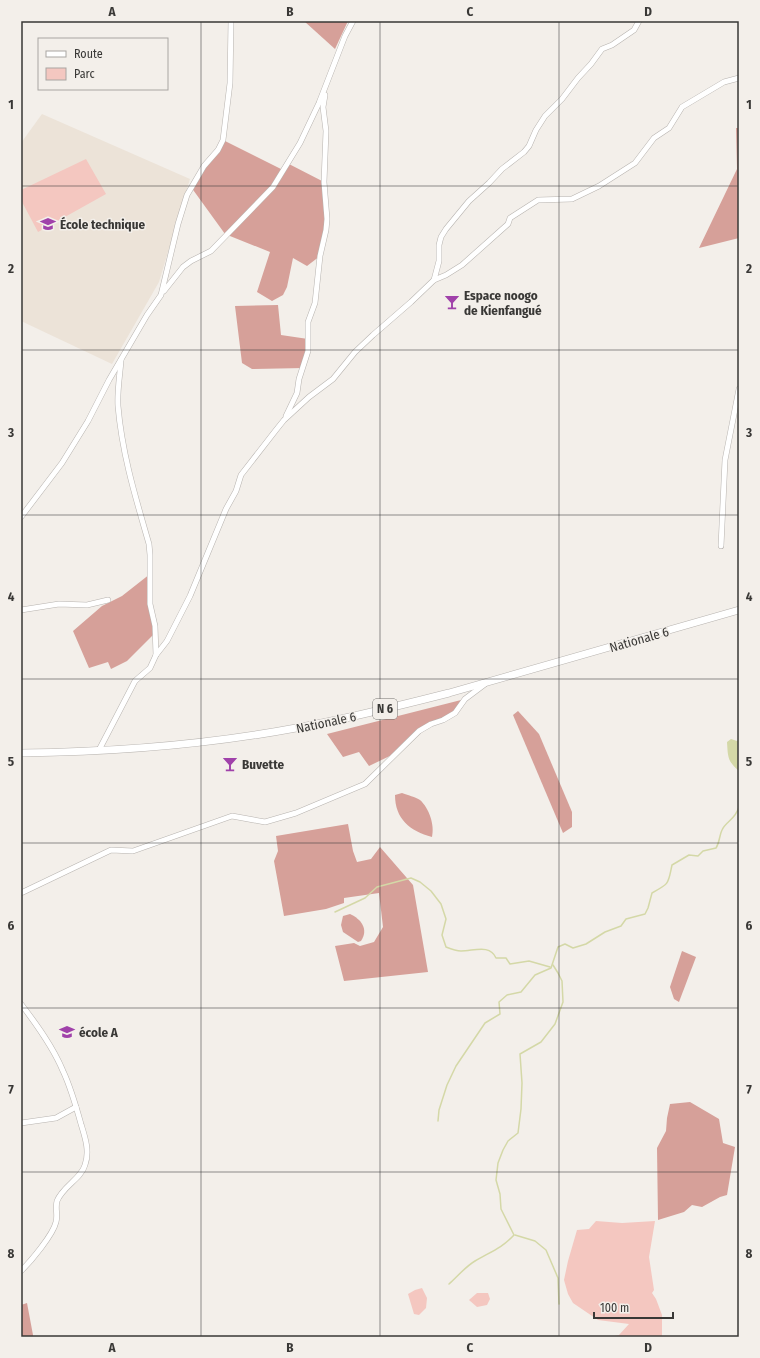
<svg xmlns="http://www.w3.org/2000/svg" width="760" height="1358" viewBox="0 0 760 1358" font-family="'Fira Sans Condensed',sans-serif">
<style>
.built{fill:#ece3d8}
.green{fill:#f4c7c0}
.forest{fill:#d6a099}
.water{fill:#d4d8a7}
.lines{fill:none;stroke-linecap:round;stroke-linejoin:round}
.stream{stroke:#d4d8a7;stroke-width:1.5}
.minor-casing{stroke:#b7b3af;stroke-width:6}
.major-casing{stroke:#b7b3af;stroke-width:8}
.minor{stroke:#fff;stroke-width:5}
.major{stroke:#fff;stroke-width:7}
.grid{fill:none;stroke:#393836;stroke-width:1;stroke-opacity:0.55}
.labels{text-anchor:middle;stroke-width:3;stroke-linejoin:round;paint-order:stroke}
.shield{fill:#f3efea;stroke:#716f6c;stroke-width:1}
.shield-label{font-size:12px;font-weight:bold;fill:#393836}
.poi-label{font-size:13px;font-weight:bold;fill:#393836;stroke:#f3efea;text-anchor:start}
.street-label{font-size:13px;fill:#393836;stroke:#f3efea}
.neatline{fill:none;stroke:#393836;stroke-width:1.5}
.grid-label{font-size:13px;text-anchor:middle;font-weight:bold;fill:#393836}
</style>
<rect width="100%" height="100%" fill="#f3efea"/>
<polygon class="built" points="42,114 190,179 159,282 112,364 21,321 21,143"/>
<g class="green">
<polygon points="86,159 106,194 38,232 21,200 21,190"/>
<polygon points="596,1221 622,1223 655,1221 649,1257 654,1290 652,1293 656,1299 662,1315 662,1337 610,1337 619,1335 629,1324 598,1320 573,1303 568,1294 564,1280 568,1261 577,1230 589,1229"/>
<polygon points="422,1288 427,1298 426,1308 419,1315 414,1314 408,1294 415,1290"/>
<polygon points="477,1293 488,1293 490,1299 487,1305 477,1307 469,1300"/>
</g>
<g class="forest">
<polygon points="304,21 348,21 335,49"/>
<polygon points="736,128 739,128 739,238 699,248 737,169"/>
<polygon points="223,140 283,170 287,163 324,182 327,219 320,256 307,266 293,258 287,287 283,295 272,301 257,292 270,252 225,234 191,187"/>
<polygon points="278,305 281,335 308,339 304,368 252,369 242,363 235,306"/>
<polygon points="150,574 150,604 155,633 127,661 111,669 108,662 89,668 73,631 102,606 122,596"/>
<polygon points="465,699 455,713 419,731 396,753 369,766 359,752 343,757 327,734"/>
<polygon points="518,711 539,734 572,812 572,827 563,833 513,715"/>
<path d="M402,793C407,795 416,797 420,800C429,808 435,825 432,837C410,831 395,819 395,795Z"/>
<polygon points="348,824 353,851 357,862 371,859 380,847 413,885 428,972 344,981 335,946 354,943 360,946 374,942 383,927 379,893 344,898 344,903 326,909 284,916 274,861 278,851 276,836"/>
<path d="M350,914C361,919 369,929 361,941L358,942L343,932L341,925L343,916Z"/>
<polygon points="682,951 696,957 679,1002 674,999 670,987"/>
<polygon points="690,1102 719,1119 723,1143 735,1147 727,1195 720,1197 702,1207 692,1205 684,1212 658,1220 657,1148 666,1131 667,1118 670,1104"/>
<polygon points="27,1303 33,1335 33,1337 21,1337 21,1305"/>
</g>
<path class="water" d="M731,739L737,741L739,739V771C727,761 728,756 727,742Z"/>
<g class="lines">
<g class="stream">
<path d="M335,912L365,898L377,887L411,878L420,882L431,891L441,904L446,919L442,935L446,947C451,949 456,951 461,951C474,951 490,944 496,958H506L510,964L529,961L550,967"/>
<path d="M438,1121L439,1110L447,1085L456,1066L485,1023L500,1014L499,1002L507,995L521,992L535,975L551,968L558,947L565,944L573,948L586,944L605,932L621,926L626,919L645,914L648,908L652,893C670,883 668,884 672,865L689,855L698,856L703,851L716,848C720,842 719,836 722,830C726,821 735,820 739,807"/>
<polyline points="515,1235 535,1241 546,1250 558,1278 559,1304"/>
<path d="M449,1284C457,1277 465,1267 475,1261C490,1252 501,1249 514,1235L501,1209L500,1194L496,1180L498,1163L503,1150L508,1141L518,1133L521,1109L522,1083L520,1054L541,1042L555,1024L563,1002L562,981L558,973L553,965"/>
</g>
<g class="minor-casing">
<g id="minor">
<polyline points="434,280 439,261 439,245 441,237 446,229 469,201 489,183 502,169 524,152 529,146 536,130 545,116 562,99 578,78 591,64 602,49 612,45 634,30 639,21"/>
<polyline points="164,291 183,267 191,261 211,251 273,187 300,143 319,103 345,36 353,21"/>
<polyline points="286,416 297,393 299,379 308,351 308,322 315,303 320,256 326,230 327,219 324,182 326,131 323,107 325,95"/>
<polyline points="21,517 62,463 88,421 109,380 147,315 161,295 178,224 187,195 204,166 218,150 223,140 230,83 231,21"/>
<polyline points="721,546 725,460 739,389"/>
<polyline points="21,610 59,604 87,605 108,600"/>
<polyline points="156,655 167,641 190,596 226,509 236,491 241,475 276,430 284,420 309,397 333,379 355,352 373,335 411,302 434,280 446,275 462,265 508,224 510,218 538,200 572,199 599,186 635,163 654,138 669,128 682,107 724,82 739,78"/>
<path d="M99,750L135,681L150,668L156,655L155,626L150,604V555L149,544C136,499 122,454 118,406C117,391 120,375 121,360"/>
<polyline points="21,893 111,850 133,851 232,816 265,822 296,813 365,784 419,731 431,724 443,720 455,713 465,699 485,684"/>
<path d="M21,1004C37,1025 53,1047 63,1071C71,1088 76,1106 81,1124C85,1137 90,1151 85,1165C81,1179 63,1186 57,1201C55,1208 58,1215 56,1222C53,1235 31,1261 21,1271"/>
<polyline points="21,1123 56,1118 76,1107"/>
</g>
</g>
<g class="major-casing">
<path id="major" d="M21,753C113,752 205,745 296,728C347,719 398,706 449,693L739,610"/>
</g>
<use href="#minor" class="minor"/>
<use href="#major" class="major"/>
</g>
<path class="grid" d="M201,21V1337M380,21V1337M559,21V1337M21,186H739M21,350H739M21,515H739M21,679H739M21,843H739M21,1008H739M21,1172H739"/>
<defs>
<g id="school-bare" transform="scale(1.2)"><path d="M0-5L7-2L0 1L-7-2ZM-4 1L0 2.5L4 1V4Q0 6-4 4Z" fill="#a041aa" stroke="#f3efea" stroke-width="2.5" paint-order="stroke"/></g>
<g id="bar-bare" transform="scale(1.2)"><path d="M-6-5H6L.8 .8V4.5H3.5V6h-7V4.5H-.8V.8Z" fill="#a041aa" stroke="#f3efea" stroke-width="2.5" paint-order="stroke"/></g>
</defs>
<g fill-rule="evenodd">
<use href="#school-bare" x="48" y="224"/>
<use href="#bar-bare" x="452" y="302"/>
<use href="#bar-bare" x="230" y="764"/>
<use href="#school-bare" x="67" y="1032"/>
</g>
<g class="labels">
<rect class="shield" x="373" y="699" width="24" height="20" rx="3"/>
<g class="shield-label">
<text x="385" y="713">N 6</text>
</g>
<g class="poi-label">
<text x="60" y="229">École technique</text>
<text x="464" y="300">Espace noogo<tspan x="464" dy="15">de Kienfangué</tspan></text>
<text x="242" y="769">Buvette</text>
<text x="79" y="1037">école A</text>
</g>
<g class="street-label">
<text transform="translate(639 639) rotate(-16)" y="5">Nationale 6</text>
<text transform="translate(326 722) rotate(-12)" y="5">Nationale 6</text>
</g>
</g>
<rect width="760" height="1358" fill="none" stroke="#f3efea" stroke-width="44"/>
<rect x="38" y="38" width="130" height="52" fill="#f3efea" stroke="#a9a6a2"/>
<rect x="46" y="51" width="20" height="6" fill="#ffffff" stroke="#a9a6a2"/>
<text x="74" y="58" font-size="12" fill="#393836">Route</text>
<rect x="46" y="68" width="20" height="12" fill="#f4c7c0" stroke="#a9a6a2"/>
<text x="74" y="78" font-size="12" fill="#393836">Parc</text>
<path d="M594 1312v6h79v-6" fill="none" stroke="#393836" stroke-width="2"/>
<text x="600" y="1312" font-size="12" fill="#393836" stroke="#f3efea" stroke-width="3" paint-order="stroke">100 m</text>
<rect x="22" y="22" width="716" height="1314" class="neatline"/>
<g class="grid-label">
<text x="112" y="16">A</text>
<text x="290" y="16">B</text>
<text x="470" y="16">C</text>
<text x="648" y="16">D</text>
<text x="11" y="109">1</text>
<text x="749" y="109">1</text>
<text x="11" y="273">2</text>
<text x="749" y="273">2</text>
<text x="11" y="437">3</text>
<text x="749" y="437">3</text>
<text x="11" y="601">4</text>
<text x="749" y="601">4</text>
<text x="11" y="766">5</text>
<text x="749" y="766">5</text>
<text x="11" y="930">6</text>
<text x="749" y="930">6</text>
<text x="11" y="1094">7</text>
<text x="749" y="1094">7</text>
<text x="11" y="1258">8</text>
<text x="749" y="1258">8</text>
<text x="112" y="1352">A</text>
<text x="290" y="1352">B</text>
<text x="470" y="1352">C</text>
<text x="648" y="1352">D</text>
</g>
</svg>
